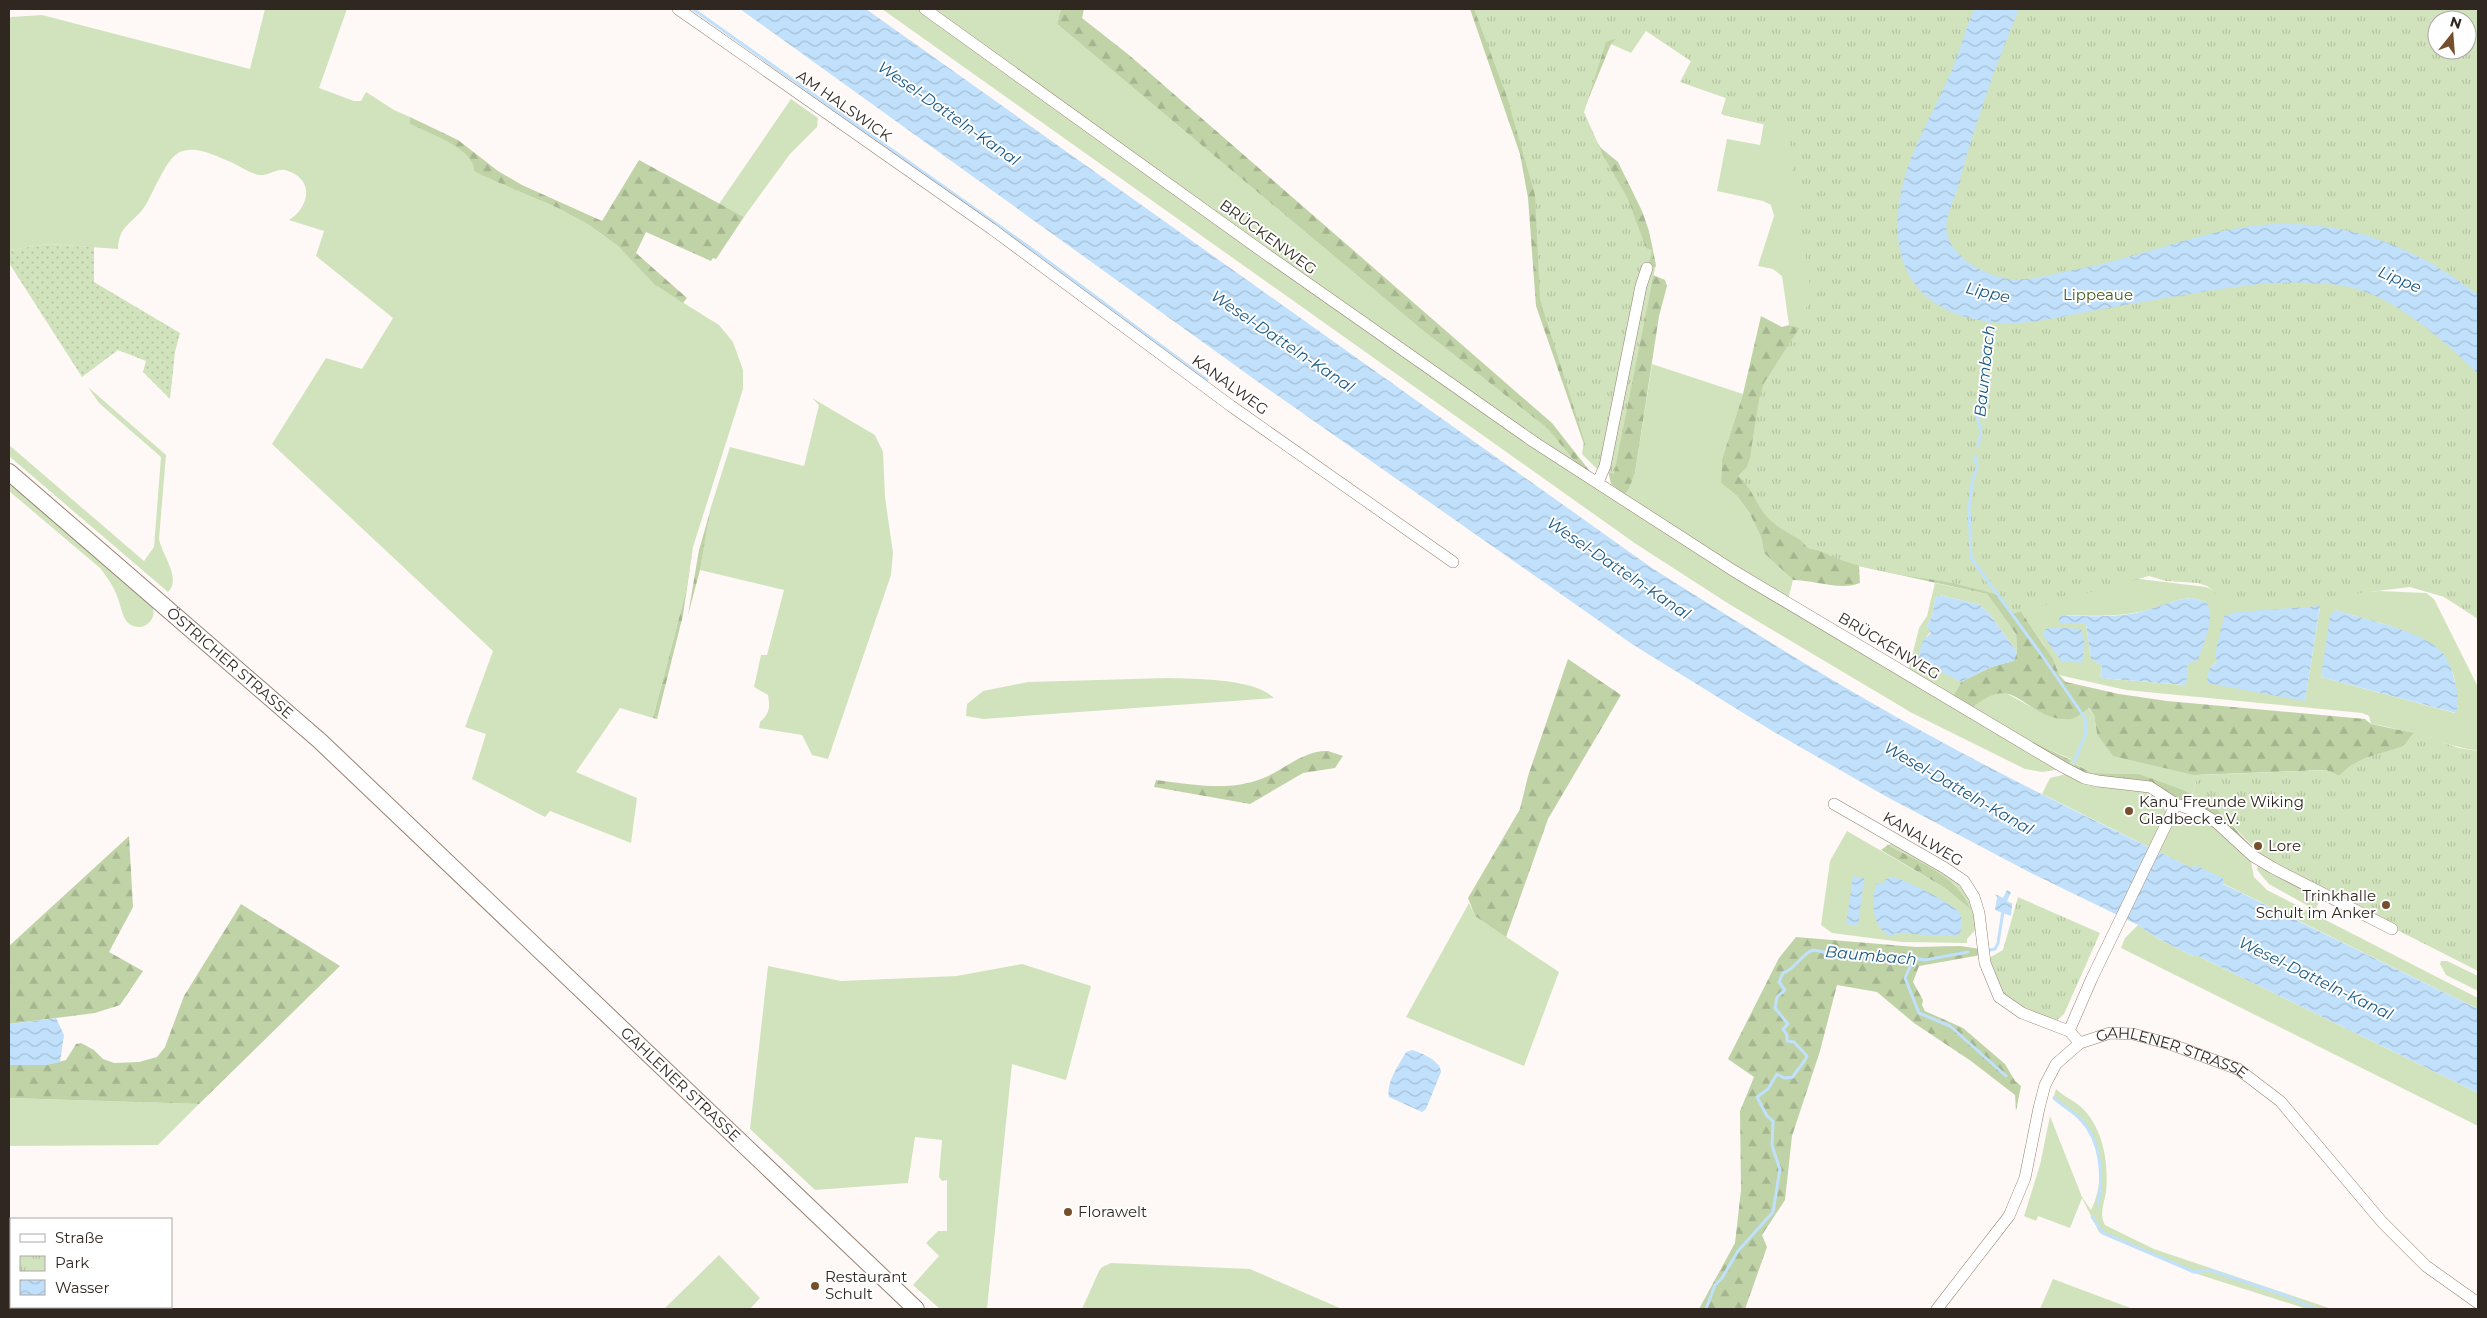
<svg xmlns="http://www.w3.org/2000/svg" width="2487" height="1318" viewBox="0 0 2487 1318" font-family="Montserrat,sans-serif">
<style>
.grass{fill:#d1e3bc;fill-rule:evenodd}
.forest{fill:url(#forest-firs)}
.park{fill:url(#park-tufts);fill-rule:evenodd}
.garden{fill:url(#garden-dots)}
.water{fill:url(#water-waves)}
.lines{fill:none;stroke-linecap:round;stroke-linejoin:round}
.stream{stroke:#c0e0fb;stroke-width:3}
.street-casing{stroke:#998273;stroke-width:12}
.secondary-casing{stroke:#998273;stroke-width:18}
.street{stroke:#fff;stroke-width:11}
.secondary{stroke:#fff;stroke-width:16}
.poi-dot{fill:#754f2b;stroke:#fff;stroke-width:2}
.labels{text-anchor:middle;stroke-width:4;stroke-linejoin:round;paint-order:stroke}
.street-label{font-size:15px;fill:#312721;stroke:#fff}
.park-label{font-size:15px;fill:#435c1d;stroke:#fff}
.poi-label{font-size:15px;fill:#312721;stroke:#fff;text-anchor:start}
.water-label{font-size:16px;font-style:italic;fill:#1b5984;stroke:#fff}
</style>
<defs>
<pattern id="forest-firs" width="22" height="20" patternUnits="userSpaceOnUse" patternTransform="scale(1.25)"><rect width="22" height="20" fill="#bfd3a7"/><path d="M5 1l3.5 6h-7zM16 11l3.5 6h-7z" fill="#a5b58f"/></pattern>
<pattern id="park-tufts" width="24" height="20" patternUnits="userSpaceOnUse" patternTransform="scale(1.25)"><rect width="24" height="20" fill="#d1e3bc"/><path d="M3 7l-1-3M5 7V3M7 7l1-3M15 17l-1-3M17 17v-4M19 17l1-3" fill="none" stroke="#b4c3a1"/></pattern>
<pattern id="garden-dots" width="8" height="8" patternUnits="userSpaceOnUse" patternTransform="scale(1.25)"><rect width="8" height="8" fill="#d1e3bc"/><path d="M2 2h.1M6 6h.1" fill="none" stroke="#b4c3a1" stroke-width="1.8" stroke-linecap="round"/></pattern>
<pattern id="water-waves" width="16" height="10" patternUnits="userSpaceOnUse" patternTransform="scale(1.25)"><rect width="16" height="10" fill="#c0e0fb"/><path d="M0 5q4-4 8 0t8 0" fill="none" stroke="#a5c0d7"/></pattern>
</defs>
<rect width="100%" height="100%" fill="#fef9f6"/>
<g class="grass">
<path d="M265,9H347L319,88L354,101H361L366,92L394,110L410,117V124C427,132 476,148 475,171L483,176L558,208L589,225L618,246L658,287L719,325L733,342L743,370V389L693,547L685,595L653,718L620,708L576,772L637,798L631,843L550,811L545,817L472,779L486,734L465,727L493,651L272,444L326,358L362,369L393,318L316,256L324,231L289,220C309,208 315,180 288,171C279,167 272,174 263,175C254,176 239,166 231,162C215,156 197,145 180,152C166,158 154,192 145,206C133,224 119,224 118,249L49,244L9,250V20L11,17L42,15L250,69Z"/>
<polygon points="882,9 918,9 1273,264 1527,442 2056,770 2042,772 2025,769 1912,713 1729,604 1636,544"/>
<polygon points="932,9 1061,9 1057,24 1421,329 1547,428 1576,463 1528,433 1328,293"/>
<path d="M1608,9H1824L2133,550L2140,579L2206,587L2230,599H2280L2379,591L2426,593L2434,599L2478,687V751C2441,745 2408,729 2371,724L2369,716L2362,713L2126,690L2059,675L2044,645L2018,607L1993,587L1808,548L1787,525L1819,333L1789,325L1782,276L1773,269L1758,266L1774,216L1771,205L1763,201L1717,191L1727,139L1760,145L1764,122L1721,114L1726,98L1687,84L1695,64L1646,31L1631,53L1611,44ZM2192,598L2206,602L2188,664L2185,685L2100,678L2102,666L2091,659L2086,624L2063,615C2090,616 2118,617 2144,611C2162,607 2173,599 2192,598ZM2320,607L2305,700L2209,669L2217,661ZM2335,610C2371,622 2442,632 2453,674C2457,685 2455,701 2455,713L2321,677Z"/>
<polygon points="791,99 818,118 817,127 790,154 744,217 719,204"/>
<polygon points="1652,364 1743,394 1722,459 1721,483 1737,496 1749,512 1761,537 1764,553 1793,580 1788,600 1625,494 1629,489 1635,473"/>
<path d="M88,387L166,455L159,539C162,555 182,579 168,592L9,456V445L144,561L154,547L161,457L99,403Z"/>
<path d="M812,398L875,435L883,452L885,497L893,553L891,575L828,759L812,755L802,735L759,728L760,722C770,713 770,707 768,695L754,687L761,655H767L784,590L700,570L710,510L730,447L804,466L819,405Z"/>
<path d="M9,481L152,605C156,615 152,624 141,627C122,628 123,610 117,596C113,585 107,577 100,568L9,491Z"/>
<polygon points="1935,583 1987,594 2016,634 2017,652 1988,612 1980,605 1939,595 1935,599 1932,616 1927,626 1932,630 1926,637 1918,657 1961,682 1952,698 1908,672 1919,628 1927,616"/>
<path d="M1168,678C1195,679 1254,678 1274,698L983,719L966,716L967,704L983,691L1028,682Z"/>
<path d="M2004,692L2042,713L2088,708L2094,715L2097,734L2198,775L2192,795L2139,774L2092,773L2076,764L2074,766L2069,763L2071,759L2025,739L1971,709C1981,700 1990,693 2004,692Z"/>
<path d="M2066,774C2094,780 2158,782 2167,814L2151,848L2042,794L2050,778Z"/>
<polygon points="2186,815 2206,819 2250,856 2254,877 2267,890 2478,998 2478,1009 2159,852 2172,823"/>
<path d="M1847,831L1945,888L1969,908C1963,879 1912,859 1888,845L1893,843L1957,882L1971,901L1978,927L1967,939V943L1902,942L1832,933L1821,925L1830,861Z"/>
<polygon points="2258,864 2322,897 2315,910 2269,884 2257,870"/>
<polygon points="1469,903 1475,916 1559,972 1524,1066 1406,1017"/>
<polygon points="2138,925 2157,938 2193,956 2198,956 2478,1093 2478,1126 2121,948 2125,938"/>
<polygon points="2441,961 2447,961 2478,976 2478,991 2446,975 2440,964"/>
<polygon points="1022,964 1091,986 1066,1080 1012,1064 987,1309 940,1309 913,1285 939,1256 926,1243 938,1231 947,1231 947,1180 942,1181 939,1177 942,1140 915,1137 908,1183 815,1190 750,1129 768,966 841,981 957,976"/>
<path d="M2056,1089C2063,1096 2073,1100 2081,1107C2103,1127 2109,1163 2106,1192C2104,1204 2099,1214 2105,1225L2154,1249L2332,1309H2307L2194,1273L2102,1234L2099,1232L2082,1198L2070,1228L2038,1216L2036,1221L2024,1216L2040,1165L2050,1116L2082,1197L2091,1210C2104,1184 2103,1148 2084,1124C2075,1114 2064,1107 2053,1099Z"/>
<polygon points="9,1098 199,1104 158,1145 9,1146"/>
<polygon points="719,1255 760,1298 750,1309 664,1309"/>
<polygon points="1111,1263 1250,1269 1342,1309 1082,1309 1099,1271 1102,1267"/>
<polygon points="2053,1279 2133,1309 2040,1309"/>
</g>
<g class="forest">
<polygon points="1061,9 1084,9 1082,18 1129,55 1552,423 1592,474 1576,463 1547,428 1421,329 1057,24"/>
<polygon points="1470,9 1608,9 1619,35 1611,44 1581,117 1601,148 1618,162 1642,211 1649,231 1656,265 1653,275 1665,280 1667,286 1659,316 1635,473 1629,489 1625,494 1611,484 1608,470 1587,453 1536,306 1528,198 1520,154"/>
<path d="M410,117L458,140L498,171L522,185L602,221L639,160L744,217L716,259L713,258L711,261L646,232L636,253L687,298L683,303L655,285L618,246L589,225L558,208L483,176L474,171C476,149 426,132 410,124Z"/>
<path d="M1761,316L1782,327L1789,325L1819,333L1787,525L1808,548L1993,587L2018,607L2053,659L2059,675L2066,682L2119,694L2167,701L2365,719L2371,724L2414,733L2404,746L2352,765L2339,776L2326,770L2194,775L2113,756L2097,734L2094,715L2089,708C2085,711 2080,715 2076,717C2072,720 2066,719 2061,719C2020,713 2014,671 1971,709L1952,698L1961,682L1991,667L2013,661L2017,652L2016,634L1987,594L1859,566L1860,583C1842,591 1813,580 1793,580L1764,553L1761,537L1749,512L1737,496L1721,483L1722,459L1743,394Z"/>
<polygon points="710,512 700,570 688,615 699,550"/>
<polygon points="693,547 683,615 657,719 653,718 685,595"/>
<polygon points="1568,659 1621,695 1548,819 1506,937 1475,916 1468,898 1520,809 1528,776"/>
<polygon points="2035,743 2071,760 2069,763 2074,766 2075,764 2092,773 2139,774 2183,790 2217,809 2261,857 2191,804 2092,777 2035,745"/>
<path d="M1328,751L1343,756L1335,768L1303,773L1250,804L1154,787L1156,780C1189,784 1229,792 1261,779C1283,771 1303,750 1328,751Z"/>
<polygon points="129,836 133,907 109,952 143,971 120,1005 95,1013 9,1024 9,946"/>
<path d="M1888,845C1914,860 1961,877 1970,909L1945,888L1881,850Z"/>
<polygon points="241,904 340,966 199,1104 9,1098 9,1065 46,1065 66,1060 76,1044 81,1043 94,1050 103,1059 114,1063 139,1062 157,1057 165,1047 184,996"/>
<polygon points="1796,937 1916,947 1961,946 1980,949 1981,955 1919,966 1913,982 1923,1000 1922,1005 1925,1011 1963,1028 2005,1064 2015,1081 2021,1086 2016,1111 2015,1095 1971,1061 1914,1023 1877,992 1837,985 1820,1051 1792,1136 1785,1200 1762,1235 1767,1247 1745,1309 1699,1309 1735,1243 1741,1190 1740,1111 1754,1077 1728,1059 1779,958"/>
</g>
<g class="park">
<path d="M1474,9H2478V619L2444,597L2410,587L2286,602H2226L2207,586L2198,583L2166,581L2149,576L2011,614L1998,595C1977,589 1956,583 1934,580C1882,572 1843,567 1797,538C1788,533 1779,528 1771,521C1757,509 1755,491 1738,476L1747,467L1750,457L1759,399L1764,383L1800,327L1811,293L1787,130L1723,115L1726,98L1680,82L1691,61L1647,29L1606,42L1584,112L1603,155L1628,199L1646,248L1652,250L1649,264L1655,268L1614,474L1596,468L1582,454L1584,440L1540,300L1535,195L1507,97ZM2437,20H2467V50H2437Z"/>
<polygon points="2414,733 2459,748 2478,751 2478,971 2332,897 2261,855 2217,809 2192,795 2198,775 2326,770 2339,776 2351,765 2365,758 2404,746"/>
<path d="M2018,897L2100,933L2064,1014L2057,1020C2014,1006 2000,1005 1989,958L2003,950Z"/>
</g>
<polygon class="garden" points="49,244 94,247 94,282 180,333 175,352 170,399 143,372 146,361 118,350 82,377 9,263 9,250"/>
<g class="water">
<path d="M740,9H866L1652,568C1725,614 1797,660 1872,703C1976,763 2084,816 2192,868L2195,865L2223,878V884L2478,1009V1093L2198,956H2193L2157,938L2138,925L2031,873L1887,797L1774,732L1632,644L1261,384Z"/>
<path d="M1974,9H2019C1994,68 1974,128 1957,190C1953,203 1944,219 1947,233C1952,258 1986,276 2009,279C2032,281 2055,273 2078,269C2145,257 2211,225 2280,224C2355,222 2420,250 2478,295V374C2444,340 2392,294 2344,286C2296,278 2243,285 2196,293C2155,299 2115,307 2075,314C2052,319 2027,324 2004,323C1926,319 1887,275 1900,198C1907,156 1930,119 1947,81C1958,58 1964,32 1974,9Z"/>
<polygon points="1939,595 1980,605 1988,612 2017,652 2014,661 1991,667 1961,682 1919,660 1918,657 1923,640 1931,633 1927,626 1932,616 1935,599"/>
<path d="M2192,598L2206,602C2217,615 2203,646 2198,660L2188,664L2186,685L2100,678L2102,666L2091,659L2086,624L2059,623V615C2084,616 2111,618 2136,613C2156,609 2172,599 2192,598Z"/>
<polygon points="2320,606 2305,701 2207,683 2209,669 2217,661 2215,654 2224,616 2236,612"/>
<path d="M2335,610C2363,619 2423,631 2442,652C2449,660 2453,673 2455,683C2458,695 2459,702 2456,713L2321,677L2330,616Z"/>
<polygon points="2059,627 2081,629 2085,644 2082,663 2061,661 2043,635 2045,629"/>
<polygon points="1853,876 1864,878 1858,926 1846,924"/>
<path d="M1893,877C1904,879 1954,904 1959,912C1963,919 1962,929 1959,935C1953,938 1906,933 1894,933L1892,937C1872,929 1871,903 1876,884L1884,883L1885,879Z"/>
<polygon points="2007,890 2011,892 2007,901 2015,905 2012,904 2011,916 1995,910 1997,897 1995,894 2003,898"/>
<polygon points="56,1018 64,1035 60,1062 46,1065 9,1065 9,1024"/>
<path d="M1412,1050C1422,1053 1441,1061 1441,1072L1426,1109L1422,1112L1389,1097C1386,1082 1399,1065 1406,1052Z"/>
</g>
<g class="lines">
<g class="stream">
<polyline points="693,9 1033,250 1207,380"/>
<polyline points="1978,446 1981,432 1977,415 1986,385 1983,354 1990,318"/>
<polyline points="1975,456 1977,469 1973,478 1969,507 1971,558 2041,654 2085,718 2086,733 2074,762"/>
<polyline points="1990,950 1995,949 1998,943 2003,911"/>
<polyline points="1914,958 1905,978 1919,1013 1950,1026 2006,1076"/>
<path d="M2054,1098C2062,1106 2073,1111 2081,1120C2102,1142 2103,1177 2098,1205"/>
<polyline points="2092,1217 2103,1233 2194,1272 2210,1270 2287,1296 2315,1309"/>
<path d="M1706,1309L1715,1285L1722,1278L1738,1251L1773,1212L1780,1169L1772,1146L1773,1121L1767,1116L1757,1097L1768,1089L1777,1074L1784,1078L1793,1077C1797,1069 1803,1065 1807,1056L1794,1042L1787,1041V1035L1783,1029L1788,1024L1775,1008L1777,997L1785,990L1779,982L1783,973C1796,969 1800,955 1813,950L1829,953L1846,951L1861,955H1894L1925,960L1968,952"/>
</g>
<g class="street-casing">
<g id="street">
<polyline points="678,9 992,229 1231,406 1453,562"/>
<polyline points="925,9 1263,252 1534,442 1734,571 2063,767 2084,778 2098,781 2150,787 2176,804 2201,813 2216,822 2253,856 2273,868 2392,929"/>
<polyline points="1598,482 1605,466 1641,286 1647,268"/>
<polyline points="1834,804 1945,868 1964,881 1974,897 1979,913 1985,963 1999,997 2022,1013 2069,1031 2080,1043"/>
<polyline points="2069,1031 2092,978 2176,804"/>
<path id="s1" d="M1937,1309L2009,1216L2025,1178L2039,1108L2045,1085L2056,1064L2080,1043L2110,1033L2133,1034L2170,1044L2238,1069L2280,1101L2382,1222L2426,1266L2478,1303"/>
</g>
</g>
<g class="secondary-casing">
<g id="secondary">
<path id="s2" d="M9,472L320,741L916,1309"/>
</g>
</g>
<use href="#street" class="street"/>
<use href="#secondary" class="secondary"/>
</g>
<g class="poi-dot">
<circle cx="2129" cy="811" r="5"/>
<circle cx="2258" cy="846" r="5"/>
<circle cx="2386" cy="905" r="5"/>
<circle cx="1068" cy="1212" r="5"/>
<circle cx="815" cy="1286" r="5"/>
</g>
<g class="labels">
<g class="street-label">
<text transform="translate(844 106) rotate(35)" y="5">AM HALSWICK</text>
<text transform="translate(1268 237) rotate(36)" y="5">BRÜCKENWEG</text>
<text transform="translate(1230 385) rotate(36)" y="5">KANALWEG</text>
<text transform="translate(1889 646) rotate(31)" y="5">BRÜCKENWEG</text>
<text dy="5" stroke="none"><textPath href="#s2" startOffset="292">ÖSTRICHER STRASSE</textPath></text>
<text transform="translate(1923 839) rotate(31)" y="5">KANALWEG</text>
<text dy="5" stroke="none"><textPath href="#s1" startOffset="406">GAHLENER STRASSE</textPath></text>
<text dy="5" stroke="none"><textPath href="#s2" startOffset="909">GAHLENER STRASSE</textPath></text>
</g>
<g class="park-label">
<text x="2098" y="300">Lippeaue</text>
</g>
<g class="poi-label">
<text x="2139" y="807">Kanu Freunde Wiking<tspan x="2139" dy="17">Gladbeck e.V.</tspan></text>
<text x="2268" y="851">Lore</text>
<text x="2376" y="901" text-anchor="end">Trinkhalle<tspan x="2376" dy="17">Schult im Anker</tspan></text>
<text x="1078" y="1217">Florawelt</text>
<text x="825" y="1282">Restaurant<tspan x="825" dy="17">Schult</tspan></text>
</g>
<g class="water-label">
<text transform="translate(949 113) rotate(35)" y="6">Wesel-Datteln-Kanal</text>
<text transform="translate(2400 279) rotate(23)" y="6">Lippe</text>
<text transform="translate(1988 292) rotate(13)" y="6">Lippe</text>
<text transform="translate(1283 341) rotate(34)" y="6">Wesel-Datteln-Kanal</text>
<text transform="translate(1984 371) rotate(-84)" y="6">Baumbach</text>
<text transform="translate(1619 568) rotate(34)" y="6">Wesel-Datteln-Kanal</text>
<text transform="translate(1959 788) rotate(30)" y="6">Wesel-Datteln-Kanal</text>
<text transform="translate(1871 955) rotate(5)" y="6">Baumbach</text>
<text transform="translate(2316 978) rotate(26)" y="6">Wesel-Datteln-Kanal</text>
</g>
</g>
<rect width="2487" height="1318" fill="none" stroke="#312721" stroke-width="20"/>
<rect x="10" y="1218" width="162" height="90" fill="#ffffff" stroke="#ada9a6"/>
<rect x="20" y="1234" width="25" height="8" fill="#ffffff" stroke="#ada9a6"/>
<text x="55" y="1243" font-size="15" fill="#312721">Straße</text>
<rect x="20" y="1256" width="25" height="15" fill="url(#park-tufts)" stroke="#ada9a6"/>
<text x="55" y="1268" font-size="15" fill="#312721">Park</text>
<rect x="20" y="1280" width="25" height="15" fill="url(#water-waves)" stroke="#ada9a6"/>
<text x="55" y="1293" font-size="15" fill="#312721">Wasser</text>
<g transform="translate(2452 35) rotate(17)"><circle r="24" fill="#ffffff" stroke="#ada9a6"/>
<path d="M0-4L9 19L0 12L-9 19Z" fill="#754f2b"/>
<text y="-8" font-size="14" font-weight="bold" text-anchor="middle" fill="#312721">N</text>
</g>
</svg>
